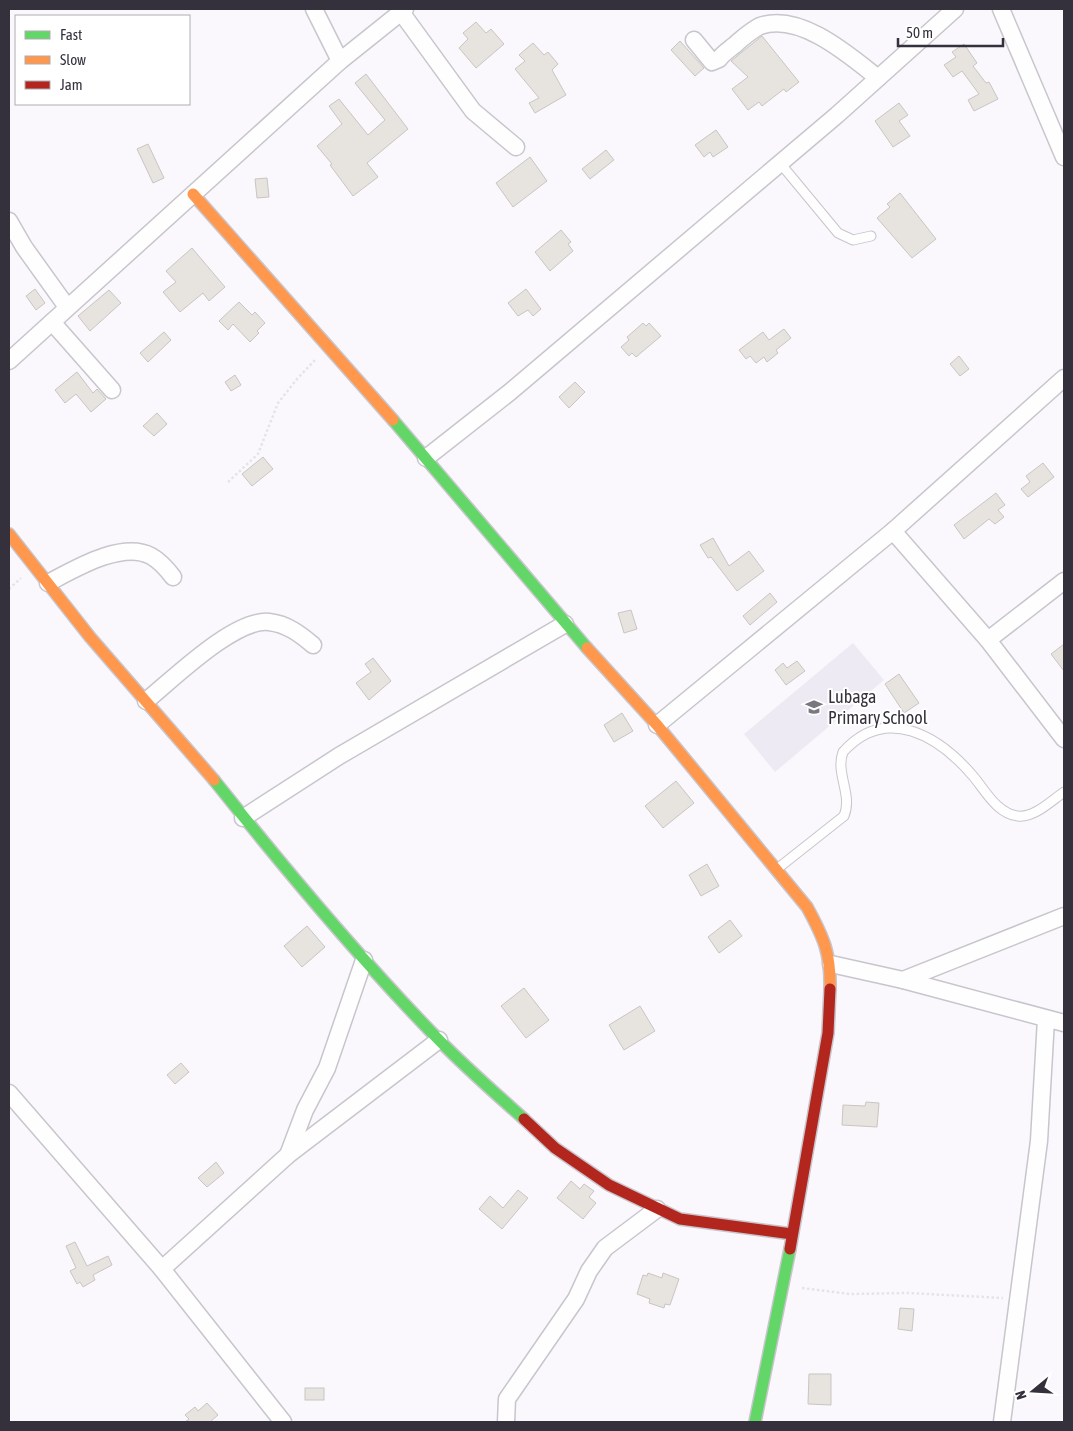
<svg xmlns="http://www.w3.org/2000/svg" width="1073" height="1431" viewBox="0 0 1073 1431" font-family="'Asap Condensed',sans-serif">
<style>
.built{fill:#eeeaf3}
.building{fill:#e7e4e0;stroke:#c8c5c2}
.lines{fill:none;stroke-linecap:round;stroke-linejoin:round}
.lane-casing{stroke:#c8c5cc;stroke-width:11}
.street-casing{stroke:#c8c5cc;stroke-width:19}
.fast-casing{stroke:#c8c5cc;stroke-width:14}
.slow-casing{stroke:#c8c5cc;stroke-width:14}
.jam-casing{stroke:#c8c5cc;stroke-width:14}
.path{stroke:#e4e4e5;stroke-width:2.5;stroke-dasharray:2.5 2.5;stroke-linecap:butt}
.lane{stroke:#fefeff;stroke-width:9}
.street{stroke:#fefeff;stroke-width:16}
.fast{stroke:#63d668;stroke-width:11}
.slow{stroke:#ff974d;stroke-width:11}
.jam{stroke:#b3261e;stroke-width:11}
.labels{text-anchor:middle;stroke-width:4;stroke-linejoin:round;paint-order:stroke}
.poi-label{font-size:18px;fill:#34313c;stroke:#fff;text-anchor:start}
</style>
<rect width="100%" height="100%" fill="#faf8fc"/>
<polygon class="built" points="853,643 884,680 775,772 744,734"/>
<g class="building">
<polygon points="476,22 486,33 491,29 504,44 476,68 459,48 468,39 463,33"/>
<polygon points="762,36 799,82 786,92 784,89 762,106 759,102 748,110 732,89 748,77 731,61"/>
<polygon points="680,41 704,68 695,76 671,50"/>
<polygon points="533,43 544,55 548,52 558,64 552,70 566,95 535,113 529,103 539,98 515,69 525,61 519,55"/>
<polygon points="964,44 977,63 973,66 986,83 989,82 998,99 974,111 968,100 979,94 962,71 953,77 944,65 956,57 952,52"/>
<polygon points="366,74 408,129 367,163 378,177 353,196 330,165 332,164 317,146 342,124 329,106 339,99 368,135 385,120 355,83"/>
<polygon points="899,103 908,115 899,121 910,136 893,147 875,121"/>
<polygon points="716,130 728,147 713,157 710,152 704,157 695,145"/>
<polygon points="148,144 164,178 153,183 137,149"/>
<polygon points="606,150 614,160 590,179 582,169"/>
<polygon points="530,157 547,181 513,207 496,183"/>
<polygon points="267,178 269,197 257,198 255,179"/>
<polygon points="900,193 936,239 912,258 877,218 890,207 887,204"/>
<polygon points="561,230 571,242 568,244 573,251 550,271 535,252"/>
<polygon points="192,248 225,287 209,301 203,293 180,312 163,292 176,282 166,271"/>
<polygon points="35,289 45,303 36,310 26,296"/>
<polygon points="526,289 541,309 533,316 528,310 518,316 508,303"/>
<polygon points="109,290 121,303 90,331 78,316"/>
<polygon points="239,302 252,315 255,312 265,323 257,331 259,333 250,342 233,324 228,330 219,321"/>
<polygon points="643,323 646,326 649,323 661,336 636,357 632,353 629,356 621,347 629,340 627,337"/>
<polygon points="784,329 791,338 776,350 778,353 767,362 764,357 756,363 750,356 746,359 739,350 763,332 769,340"/>
<polygon points="164,332 171,340 148,362 140,353"/>
<polygon points="959,356 969,369 960,376 950,364"/>
<polygon points="77,372 93,393 97,389 106,399 91,412 76,394 65,403 55,390"/>
<polygon points="235,375 241,385 231,391 225,382"/>
<polygon points="575,382 585,392 569,408 559,397"/>
<polygon points="157,413 167,424 154,436 143,426"/>
<polygon points="263,457 273,469 252,486 242,474"/>
<polygon points="1043,463 1054,477 1028,497 1021,489 1030,482 1026,476"/>
<polygon points="996,493 1005,505 998,510 1004,517 995,524 989,519 964,539 954,525"/>
<polygon points="713,538 729,566 749,551 764,571 737,591 711,557 708,558 700,545"/>
<polygon points="770,593 777,602 750,625 743,616"/>
<polygon points="631,610 637,629 624,633 618,613"/>
<polygon points="1064,644 1064,671 1051,654"/>
<polygon points="373,658 391,681 369,700 356,683 371,672 365,664"/>
<polygon points="797,661 805,671 786,685 775,670 783,663 787,668"/>
<polygon points="899,674 919,703 904,713 885,684"/>
<polygon points="622,713 633,731 614,742 604,725"/>
<polygon points="676,781 694,803 663,828 645,806"/>
<polygon points="707,864 719,886 701,896 689,875"/>
<polygon points="730,920 742,936 719,953 708,937"/>
<polygon points="307,926 325,947 302,967 284,946"/>
<polygon points="524,988 549,1020 526,1038 501,1006"/>
<polygon points="640,1006 655,1031 624,1050 609,1025"/>
<polygon points="181,1063 189,1072 175,1084 167,1075"/>
<polygon points="866,1102 879,1103 877,1127 842,1125 843,1105 865,1106"/>
<polygon points="216,1162 224,1173 207,1187 198,1178"/>
<polygon points="571,1181 580,1189 584,1184 594,1191 589,1197 596,1203 583,1219 557,1198"/>
<polygon points="518,1190 528,1198 502,1229 479,1209 490,1196 503,1208"/>
<polygon points="75,1242 87,1266 108,1256 112,1265 93,1275 95,1280 83,1287 80,1282 77,1284 70,1271 76,1268 66,1246"/>
<polygon points="648,1273 662,1278 663,1273 679,1279 670,1305 665,1304 664,1308 649,1303 650,1299 637,1294 643,1275 647,1276"/>
<polygon points="900,1308 914,1309 912,1331 898,1329"/>
<polygon points="809,1374 831,1374 831,1405 808,1404"/>
<rect x="305" y="1388" width="19" height="12"/>
<polygon points="207,1403 218,1415 210,1422 185,1422 189,1419 185,1415 195,1407 198,1411"/>
</g>
<g class="lines">
<g class="lane-casing">
<g id="lane">
<polyline points="780,163 838,233 853,240 871,236"/>
<path d="M777,869L844,816C853,795 835,773 843,752C886,704 939,736 973,776C985,790 997,814 1018,816C1034,818 1051,801 1064,792"/>
</g>
</g>
<g class="street-casing">
<g id="street">
<polyline points="314,9 340,61"/>
<polyline points="1001,9 1064,157"/>
<polyline points="401,12 473,111 516,147"/>
<path d="M694,40L712,62L719,59C724,52 732,48 738,42C745,36 752,30 760,26C800,12 849,55 878,78"/>
<polyline points="9,221 24,247 67,307"/>
<polyline points="52,322 112,390"/>
<polyline points="9,361 340,61 405,9"/>
<polyline points="426,458 510,392 837,115 955,9"/>
<polyline points="893,531 988,640 1064,739"/>
<path d="M48,583C73,570 122,540 151,556C160,561 167,569 173,577"/>
<polyline points="988,640 1064,581"/>
<path d="M146,701C173,679 235,618 269,622C287,624 300,634 313,645"/>
<polyline points="657,725 893,531 1064,378"/>
<polyline points="243,818 339,756 565,624"/>
<polyline points="831,964 903,980 1064,1023"/>
<polyline points="903,980 1064,916"/>
<polyline points="9,1093 162,1269 283,1422"/>
<polyline points="288,1155 305,1110 327,1068 364,960"/>
<polyline points="162,1269 288,1155 439,1040"/>
<polyline points="506,1422 507,1399 576,1299 589,1271 605,1248 657,1209"/>
<polyline points="1002,1422 1039,1141 1046,1019"/>
</g>
</g>
<g class="fast-casing">
<g id="fast">
<polyline points="393,420 587,648"/>
<path d="M214,780C285,869 358,957 438,1039C465,1067 495,1093 524,1119"/>
<polyline points="755,1422 790,1249"/>
</g>
</g>
<g class="slow-casing">
<g id="slow">
<polyline points="193,194 393,420"/>
<polyline points="9,534 90,637 214,780"/>
<path d="M587,648L657,725L807,907C824,938 831,954 830,989"/>
</g>
</g>
<g class="jam-casing">
<g id="jam">
<polyline points="524,1119 555,1148 609,1185 680,1219 792,1234"/>
<polyline points="790,1249 828,1033 830,989"/>
</g>
</g>
<g class="path">
<polyline points="228,482 258,454 278,403 297,379 316,359"/>
<polyline points="9,589 21,578"/>
<polyline points="802,1288 850,1294 908,1293 1003,1298"/>
</g>
<use href="#lane" class="lane"/>
<use href="#street" class="street"/>
<use href="#fast" class="fast"/>
<use href="#slow" class="slow"/>
<use href="#jam" class="jam"/>
</g>
<defs>
<g id="school-bare" transform="scale(1.35)"><path d="M0-5L7-2L0 1L-7-2ZM-4 1L0 2.5L4 1V4Q0 6-4 4Z" fill="#79777f" stroke="#fff" stroke-width="2.5" paint-order="stroke"/></g>
</defs>
<g fill-rule="evenodd">
<use href="#school-bare" x="814" y="707"/>
</g>
<g class="labels">
<g class="poi-label">
<text x="828" y="703">Lubaga<tspan x="828" dy="21">Primary School</tspan></text>
</g>
</g>
<rect width="1073" height="1431" fill="none" stroke="#34313c" stroke-width="20"/>
<rect x="15" y="15" width="175" height="90" fill="#ffffff" stroke="#aeadb1"/>
<rect x="25" y="31" width="25" height="8" fill="#63d668" stroke="#aeadb1"/>
<text x="60" y="40" font-size="15" fill="#34313c">Fast</text>
<rect x="25" y="56" width="25" height="8" fill="#ff974d" stroke="#aeadb1"/>
<text x="60" y="65" font-size="15" fill="#34313c">Slow</text>
<rect x="25" y="81" width="25" height="8" fill="#b3261e" stroke="#aeadb1"/>
<text x="60" y="90" font-size="15" fill="#34313c">Jam</text>
<g transform="translate(1033 1391) rotate(252)" stroke="#ffffff" stroke-width="4" paint-order="stroke">
<path d="M0-4L9 19L0 12L-9 19Z" fill="#34313c"/>
<text y="-8" font-size="14" font-weight="bold" text-anchor="middle" fill="#34313c">N</text>
</g>
<path d="M898 38v8h105v-8" fill="none" stroke="#34313c" stroke-width="2.5"/>
<text x="906" y="38" font-size="15" fill="#34313c" stroke="#ffffff" stroke-width="4" paint-order="stroke">50 m</text>
</svg>
